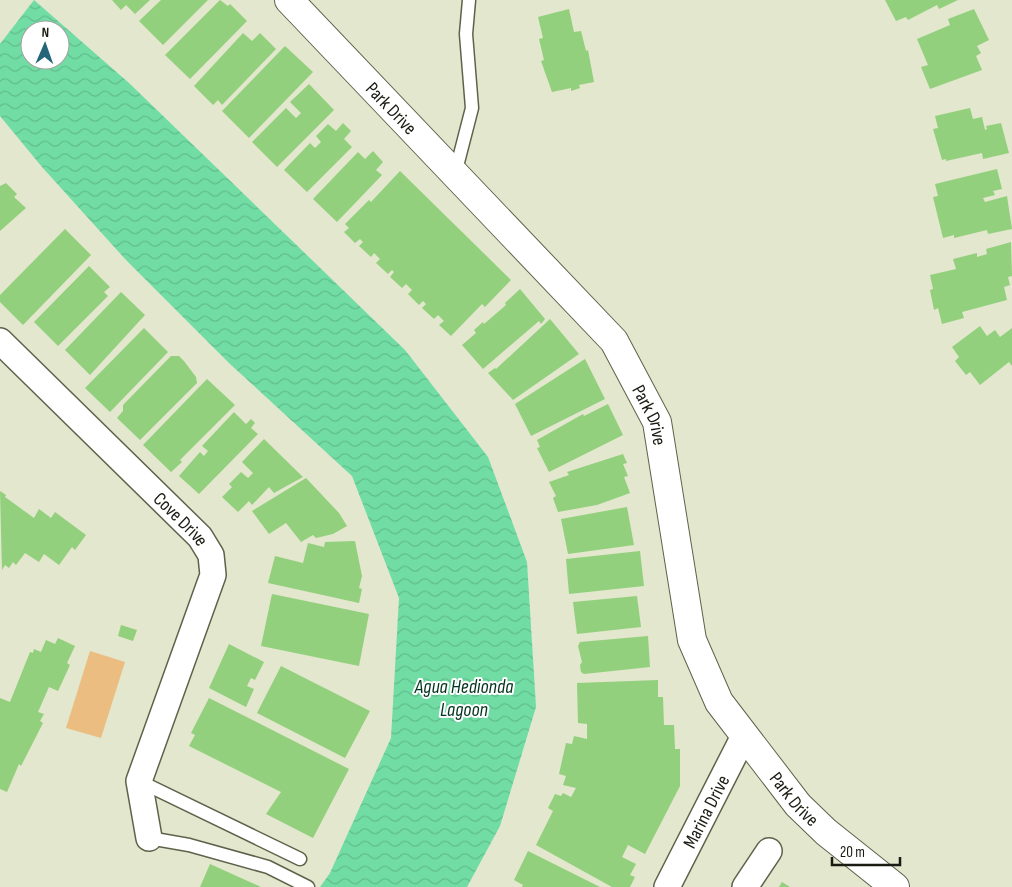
<svg xmlns="http://www.w3.org/2000/svg" width="1012" height="887" viewBox="0 0 1012 887" font-family="'Sofia Sans Condensed',sans-serif">
<style>
.green{fill:#ecbd80}
.water{fill:url(#water-waves);fill-rule:evenodd}
.building{fill:#93d07d}
.lines{fill:none;stroke-linecap:round;stroke-linejoin:round}
.lane-casing{stroke:#5e624b;stroke-width:15}
.street-casing{stroke:#5e624b;stroke-width:28}
.secondary-casing{stroke:#5e624b;stroke-width:30}
.lane{stroke:#fff;stroke-width:12}
.street{stroke:#fff;stroke-width:25}
.secondary{stroke:#fff;stroke-width:28}
.labels{text-anchor:middle;stroke-width:4;stroke-linejoin:round;paint-order:stroke}
.street-label{font-size:19px;fill:#1a1b12;stroke:#fff}
.water-label{font-size:20px;font-style:italic;fill:#02331e;stroke:#fff}
</style>
<defs>
<pattern id="water-waves" width="16" height="10" patternUnits="userSpaceOnUse" patternTransform="scale(1.25)"><rect width="16" height="10" fill="#71dda5"/><path d="M0 5q4-4 8 0t8 0" fill="none" stroke="#61bd8d"/></pattern>
</defs>
<rect width="100%" height="100%" fill="#e2e7cd"/>
<polygon class="green" points="90,651 125,662 101,738 66,728"/>
<path class="water" d="M34,0L129,83L405,350L488,457L527,562L536,707L500,826L467,887H320L330,873L391,738L399,598L352,476L230,364L126,260L42,167L0,116V44ZM30,30H60V60H30Z"/>
<g class="building">
<polygon points="112,0 150,0 135,14 126,5 121,10"/>
<polygon points="161,0 208,0 163,45 139,21"/>
<polygon points="220,0 228,6 230,4 247,21 190,79 165,55"/>
<polygon points="885,0 958,0 939,9 937,5 908,20 906,17 896,21"/>
<polygon points="569,9 574,32 581,31 586,51 588,50 594,82 579,85 580,88 571,91 571,88 552,92 541,61 544,60 539,39 543,38 538,17"/>
<polygon points="974,9 989,40 977,46 981,53 976,56 982,70 930,89 921,67 928,65 917,39 950,25 948,19"/>
<polygon points="243,33 252,41 260,33 276,49 222,105 218,100 213,105 194,86"/>
<polygon points="285,46 313,72 249,138 222,111"/>
<polygon points="309,84 334,110 277,167 252,142 286,108 296,118 301,113 290,102"/>
<polygon points="970,108 973,119 982,117 985,130 987,129 986,126 1001,123 1009,153 983,159 982,153 946,161 946,159 942,160 933,129 938,128 935,116"/>
<polygon points="343,123 351,131 344,139 352,147 307,192 284,170 310,143 315,148 321,142 316,136 328,124 336,131"/>
<polygon points="373,151 383,162 376,170 382,175 337,222 313,199 358,152 365,159"/>
<polygon points="997,169 1002,189 993,191 995,195 983,198 985,202 1007,196 1012,229 988,234 987,230 954,238 954,235 943,238 933,197 938,196 935,184"/>
<polygon points="400,171 511,280 485,307 482,304 451,336 439,325 444,321 438,315 434,319 422,308 426,304 423,301 419,305 408,294 412,290 406,284 402,288 390,277 394,272 392,270 388,274 376,263 380,259 374,253 371,257 359,246 363,242 360,239 355,243 344,232 349,228 345,224 369,200 371,202"/>
<polygon points="6,183 17,194 14,197 26,208 0,231 0,186"/>
<polygon points="65,229 91,255 23,325 0,302 0,295"/>
<polygon points="1011,242 1012,276 1008,277 1010,285 1004,287 1007,300 962,312 964,318 942,324 938,308 934,310 930,290 933,289 930,275 956,269 953,259 977,253 977,257 987,254 986,249"/>
<polygon points="89,266 110,287 104,292 108,296 58,346 34,322"/>
<polygon points="520,289 545,319 541,324 539,321 483,369 462,345 476,333 474,330 483,322 484,324 506,305 505,303"/>
<polygon points="121,292 145,315 90,375 65,350"/>
<polygon points="550,319 579,354 513,400 488,373 495,368 496,369"/>
<polygon points="980,326 987,336 995,330 1000,337 1012,328 1012,366 1009,362 980,385 970,372 966,375 955,361 959,357 952,347"/>
<polygon points="144,328 168,352 110,412 85,388"/>
<polygon points="171,356 179,356 184,361 196,377 197,383 140,440 117,418 123,411 123,405"/>
<polygon points="585,359 605,399 531,436 515,404"/>
<polygon points="207,379 235,405 180,460 182,462 171,472 143,445"/>
<polygon points="608,404 623,435 549,472 537,448 540,447 537,440 583,414 584,416"/>
<polygon points="234,412 246,424 251,419 255,423 251,428 258,434 199,494 179,476 200,452 204,456 208,451 202,446"/>
<polygon points="264,439 303,477 274,493 269,487 252,505 249,501 238,512 222,497 232,487 229,484 241,472 248,478 253,473 242,462"/>
<polygon points="623,454 627,463 623,464 628,476 624,477 630,493 597,505 558,512 553,498 556,496 549,482 569,475 567,472"/>
<polygon points="306,478 339,513 347,526 333,534 316,538 313,535 301,542 286,523 269,534 252,511"/>
<polygon points="0,491 6,495 5,497 34,518 39,509 51,518 55,512 86,535 75,550 72,547 59,565 44,554 39,562 25,553 16,565 13,562 9,568 5,565 2,570"/>
<polygon points="627,507 634,545 568,554 561,519"/>
<polygon points="355,541 362,576 359,588 362,589 359,603 268,583 275,556 303,563 308,543 324,547 325,542"/>
<polygon points="640,551 644,586 569,594 566,559"/>
<polygon points="272,594 369,614 359,666 261,646"/>
<polygon points="637,596 641,627 577,634 573,602"/>
<polygon points="121,625 137,630 133,641 118,636"/>
<polygon points="648,636 650,667 584,674 581,672 580,665 582,662 578,646 580,642"/>
<polygon points="58,638 75,646 67,663 70,665 58,691 49,687 38,712 44,714 40,721 43,723 21,766 19,764 7,792 0,789 0,698 10,702 30,652 33,653 34,649 41,652 46,640 55,644"/>
<polygon points="229,644 264,662 255,680 251,678 247,686 254,689 246,707 209,688"/>
<polygon points="281,666 370,711 345,758 257,713"/>
<polygon points="658,680 658,697 663,697 664,725 674,725 675,749 680,749 680,786 645,854 628,845 622,857 636,864 630,875 635,877 630,887 612,887 536,845 553,811 548,808 555,794 561,796 563,793 571,797 576,788 563,785 566,776 559,774 566,743 572,744 574,736 587,739 587,724 578,723 577,683"/>
<polygon points="209,698 349,769 313,838 266,814 281,792 189,746 195,735 191,733"/>
<polygon points="528,851 600,887 522,887 523,885 514,880"/>
<polygon points="210,864 261,887 200,887"/>
<polygon points="782,882 790,887 779,887"/>
</g>
<g class="lines">
<g class="lane-casing">
<g id="lane">
<polyline points="455,174 472,108 466,34 469,0"/>
<polyline points="139,781 300,859"/>
<polyline points="149,838 189,845 268,867 308,887"/>
</g>
</g>
<g class="street-casing">
<g id="street">
<path id="s1" d="M0,341L200,537L211,555L213,575L139,781L149,838"/>
<path id="s2" d="M667,887L744,736"/>
<polyline points="745,887 769,851"/>
</g>
</g>
<g class="secondary-casing">
<g id="secondary">
<path id="s3" d="M289,0L614,341L657,422L692,640L719,702L798,805L826,832L895,887"/>
</g>
</g>
<use href="#lane" class="lane"/>
<use href="#street" class="street"/>
<use href="#secondary" class="secondary"/>
</g>
<g class="labels">
<g class="street-label">
<text dy="7" stroke="none"><textPath href="#s3" startOffset="149">Park Drive</textPath></text>
<text dy="7" stroke="none"><textPath href="#s3" startOffset="554">Park Drive</textPath></text>
<text dy="7" stroke="none"><textPath href="#s1" startOffset="254">Cove Drive</textPath></text>
<text dy="7" stroke="none"><textPath href="#s3" startOffset="974">Park Drive</textPath></text>
<text dy="7" stroke="none"><textPath href="#s2" startOffset="85">Marina Drive</textPath></text>
</g>
<g class="water-label">
<text x="464" y="693">Agua Hedionda<tspan x="464" dy="23">Lagoon</tspan></text>
</g>
</g>
<g transform="translate(45 45) rotate(2)"><circle r="24" fill="#ffffff" stroke="#a3a4a0"/>
<path d="M0-4L9 19L0 12L-9 19Z" fill="#25657a"/>
<text y="-8" font-size="14" font-weight="bold" text-anchor="middle" fill="#1a1b12">N</text>
</g>
<path d="M832 857v8h68v-8" fill="none" stroke="#1a1b12" stroke-width="2.5"/>
<text x="840" y="857" font-size="15" fill="#1a1b12" stroke="#ffffff" stroke-width="4" paint-order="stroke">20 m</text>
</svg>
